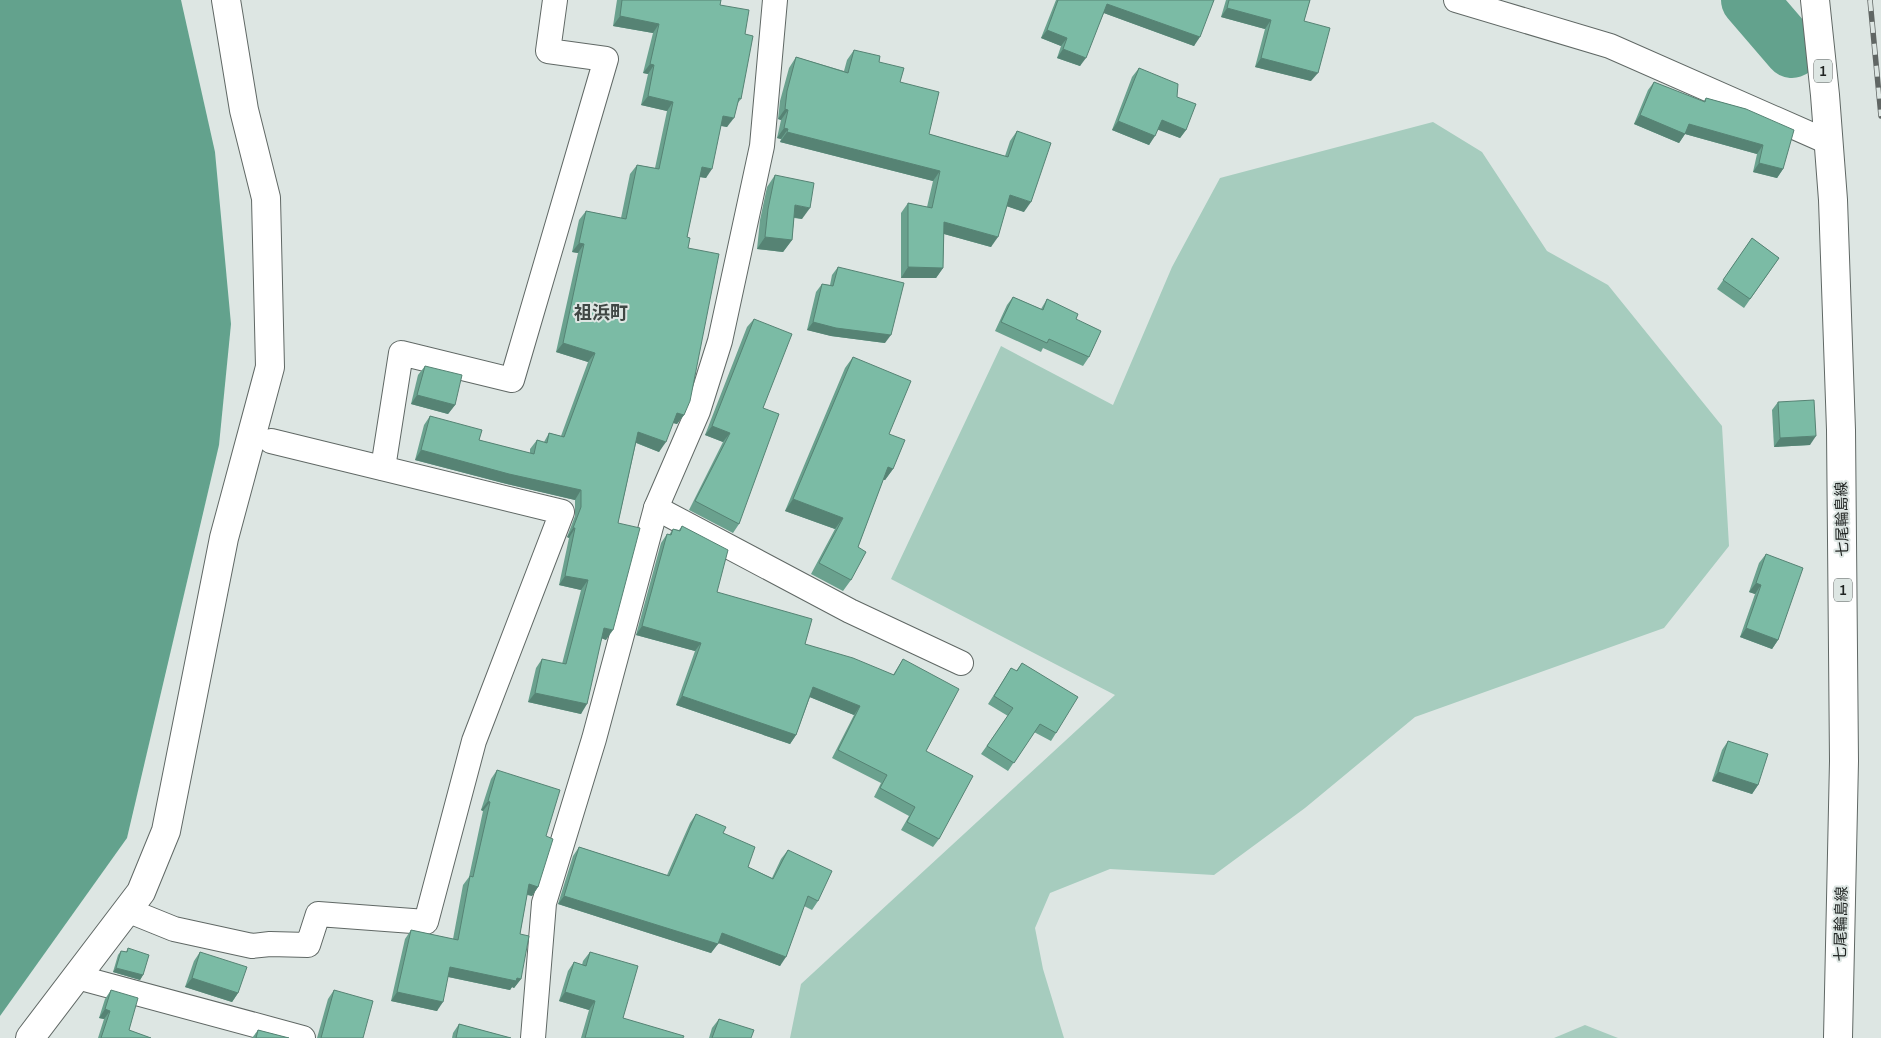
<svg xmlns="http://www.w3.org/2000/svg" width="1881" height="1038" viewBox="0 0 1881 1038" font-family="'Archivo Narrow','Noto Sans JP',sans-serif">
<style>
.green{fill:#a6ccbe}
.water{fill:#63a28d}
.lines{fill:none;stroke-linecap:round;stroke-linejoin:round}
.river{stroke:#63a28d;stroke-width:56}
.minor-casing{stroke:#606865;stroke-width:26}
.tertiary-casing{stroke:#606865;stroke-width:30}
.primary-casing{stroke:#606865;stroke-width:30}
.minor{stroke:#fff;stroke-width:24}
.tertiary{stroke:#fff;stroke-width:28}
.primary{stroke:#fff;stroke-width:28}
.rail-casing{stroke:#606664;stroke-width:5.5}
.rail{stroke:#dde6e3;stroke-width:4;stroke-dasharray:11;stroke-linecap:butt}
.wall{fill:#6aa18e}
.shaded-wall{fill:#568374}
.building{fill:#7bbba5;stroke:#568374}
.labels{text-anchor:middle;stroke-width:4;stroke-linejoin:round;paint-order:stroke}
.shield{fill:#dde6e3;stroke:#595e5c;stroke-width:1}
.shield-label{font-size:14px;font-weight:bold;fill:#202422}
.street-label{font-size:15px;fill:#202422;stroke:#dde6e3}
.quarter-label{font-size:18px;font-weight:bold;fill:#404744;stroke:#dde6e3}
</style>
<rect width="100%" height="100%" fill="#dde6e3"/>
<g class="green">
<polygon points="1433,122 1482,152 1547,251 1608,285 1722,426 1729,546 1664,628 1415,717 1305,808 1214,875 1110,869 1050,893 1035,928 1043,969 1064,1038 790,1038 801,984 1115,695 891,579 1001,346 1113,405 1172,267 1220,178"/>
<polygon points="1585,1025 1618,1038 1554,1038"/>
</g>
<polygon class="water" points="0,0 181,0 215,152 231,324 219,445 127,838 0,1016"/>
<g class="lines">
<polyline class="river" points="1749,0 1792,50"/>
<g class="minor-casing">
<g id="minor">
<polyline points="1456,0 1610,46 1828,142"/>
<polyline points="383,468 401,353 512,380 606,59 548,51 555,0"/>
<polyline points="656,508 850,611 961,663"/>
<polyline points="127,910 174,929 252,946 270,944 308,945 318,914 426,922 474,741 562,512 271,441"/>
<polyline points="77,977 303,1038"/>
<polyline points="533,1038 544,903 594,739 656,508 698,411 720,341 762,146 775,0"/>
</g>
</g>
<g class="tertiary-casing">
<polyline id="tertiary" points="30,1038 141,892 166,831 224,538 270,367 266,198 244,110 226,0"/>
</g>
<g class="primary-casing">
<polyline id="primary" points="1815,0 1825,95 1833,200 1841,430 1844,761 1838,1038"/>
</g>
<use href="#minor" class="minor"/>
<use href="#tertiary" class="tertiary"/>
<use href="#primary" class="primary"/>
<g class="rail-casing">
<polyline id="rail" points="1870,0 1881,116"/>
</g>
<use href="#rail" class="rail"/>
</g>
<g class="wall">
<polygon points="617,0 721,0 720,5 745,34 741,99 737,104 727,127 721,126 706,178 699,177 687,237 688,248 684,415 677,424 673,423 659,452 636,443 618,523 606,640 602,638 581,714 528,702 536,668 542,659 562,664 581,590 559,585 569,538 567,537 575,516 575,500 503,483 415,460 424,425 430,416 479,440 530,453 530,449 537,440 544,442 549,433 561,436 588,362 556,352 578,253 572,252 579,220 586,211 621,218 630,174 637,165 655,168 667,111 641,105 648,74 643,73 653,33 613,26"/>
<polygon points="1056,0 1214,0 1194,46 1104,13 1080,66 1057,58 1061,46 1041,38"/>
<polygon points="1226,0 1310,0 1304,21 1311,81 1255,67 1265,29 1221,17"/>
<polygon points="854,50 879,62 900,82 929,134 1005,156 1010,141 1017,131 1024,212 1007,206 991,247 944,234 943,268 936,278 901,278 901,213 908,203 927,207 933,181 780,142 781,139 777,138 781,120 778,119 780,101 789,68 796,57 844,71 847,60"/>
<polygon points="1139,68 1177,97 1186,130 1180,138 1158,129 1149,145 1112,130 1132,77"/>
<polygon points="1654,82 1703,102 1706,98 1746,109 1783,169 1777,178 1753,172 1757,154 1685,134 1679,143 1634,124 1648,90"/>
<polygon points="775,175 802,219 794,218 792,240 783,252 757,249 760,220 767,187"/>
<polygon points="1752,238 1779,258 1744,308 1717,289"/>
<polygon points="838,267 885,343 831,336 807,330 816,292 822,284 830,285 832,275"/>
<polygon points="1013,297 1041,309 1047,299 1076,319 1089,357 1083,366 1043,348 1041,352 995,331 1007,305"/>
<polygon points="754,319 763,408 739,524 733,533 689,510 723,442 705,435 747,327"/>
<polygon points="853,357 889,434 893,469 885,480 883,480 858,547 851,580 843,591 811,574 835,529 785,511 845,368"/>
<polygon points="425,366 455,405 448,414 411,404 418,375"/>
<polygon points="1778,402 1810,445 1774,447 1772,410"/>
<polygon points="682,526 717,592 805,644 893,675 903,659 926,751 939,839 933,847 901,830 909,816 874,797 881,783 832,758 854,715 810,697 796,735 790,744 676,705 695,651 636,635 661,543 667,534 669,535 673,529 679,530"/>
<polygon points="1766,554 1778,640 1772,649 1740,637 1755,594 1749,592 1759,563"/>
<polygon points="1022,663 1056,733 1051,741 1034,732 1008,771 981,754 1008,716 988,704 1011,668 1016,671"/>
<polygon points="1728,741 1758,785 1752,794 1712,781 1722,750"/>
<polygon points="497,770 546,836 538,887 532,896 527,895 520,934 521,979 514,988 512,987 510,990 448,977 437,1011 391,1001 405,939 411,930 453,939 463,885 469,877 483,811 481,810 491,779"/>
<polygon points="696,814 723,833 748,867 772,878 781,859 788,850 818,901 812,910 804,906 780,966 718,943 711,953 558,904 573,856 579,847 667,875 690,823"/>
<polygon points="128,948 143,975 140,980 113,972 118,955 121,951 126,952"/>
<polygon points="200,952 238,993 232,1002 185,987 194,961"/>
<polygon points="590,952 623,1018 683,1038 581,1038 589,1010 559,1001 568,971 574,962 582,965 583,961"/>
<polygon points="111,990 129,1030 151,1038 98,1038 104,1019 99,1018 105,999"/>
<polygon points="334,990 363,1038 317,1038 328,999"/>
<polygon points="719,1019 751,1038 709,1038 712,1028"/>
<polygon points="459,1024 511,1038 452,1038 453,1033"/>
<polygon points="258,1030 289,1038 252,1038"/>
</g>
<g class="shaded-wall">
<polygon points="1107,4 1200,37 1194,46 1101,12"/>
<polygon points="1227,8 1271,20 1265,29 1221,17"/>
<polygon points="620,16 659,24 653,33 613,26"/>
<polygon points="1047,30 1067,38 1061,46 1041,38"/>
<polygon points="1063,49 1086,58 1080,66 1057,58"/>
<polygon points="1261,58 1318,73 1311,81 1255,67"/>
<polygon points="650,64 654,65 648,74 643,73"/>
<polygon points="648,96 673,102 667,111 641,105"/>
<polygon points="785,109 788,110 781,120 778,119"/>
<polygon points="1640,115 1689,124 1763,145 1757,154 1685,134 1679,143 1634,124"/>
<polygon points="723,116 734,118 727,127 717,125"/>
<polygon points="1162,120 1186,130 1180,138 1156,129"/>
<polygon points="1118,121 1155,136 1149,145 1112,130"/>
<polygon points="784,128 788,129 781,139 777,138"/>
<polygon points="787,132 940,171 933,181 780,142"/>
<polygon points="1759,163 1783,169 1777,178 1753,172"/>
<polygon points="702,167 712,169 706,178 695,176"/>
<polygon points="1010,195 1031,202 1024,212 1003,205"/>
<polygon points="795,205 810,208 802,219 787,216"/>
<polygon points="944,222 998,237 991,247 937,232"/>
<polygon points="765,237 792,240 783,252 757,249"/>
<polygon points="579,243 584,244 578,253 572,252"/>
<polygon points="908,267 943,268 936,278 901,278"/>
<polygon points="813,322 891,335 885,343 831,336 807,330"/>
<polygon points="563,343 595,353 588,362 556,352"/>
<polygon points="417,395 455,405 448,414 411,404"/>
<polygon points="677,413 684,415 677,424 670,422"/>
<polygon points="712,426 730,433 723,442 705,435"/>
<polygon points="638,432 666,442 659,452 632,441"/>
<polygon points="1816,436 1810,445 1774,447 1780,438"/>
<polygon points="421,450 581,490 575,500 503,483 415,460"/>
<polygon points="888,467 893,469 885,480 880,479"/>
<polygon points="793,499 843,518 835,529 785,511"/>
<polygon points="573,528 575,528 569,538 567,537"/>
<polygon points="565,576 588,580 581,590 559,585"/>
<polygon points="1756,583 1761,585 1755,594 1749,592"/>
<polygon points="642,626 701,643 695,651 636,635"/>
<polygon points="604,628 613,630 606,640 598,637"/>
<polygon points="1746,628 1778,640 1772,649 1740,637"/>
<polygon points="813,687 860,706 854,715 807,696"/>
<polygon points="535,693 587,704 581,714 528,702"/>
<polygon points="682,696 796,735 790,744 676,705"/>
<polygon points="1718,772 1758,785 1752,794 1712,781"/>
<polygon points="488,801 490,802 483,811 481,810"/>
<polygon points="529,884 538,887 532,896 523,893"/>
<polygon points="564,896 718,944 711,953 558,904"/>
<polygon points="722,933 786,957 780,966 716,942"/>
<polygon points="450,967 517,978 521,979 514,988 512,987 510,990 444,976"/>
<polygon points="116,968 143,975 140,980 113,972"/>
<polygon points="192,978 238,993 232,1002 185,987"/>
<polygon points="397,992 443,1002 437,1011 391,1001"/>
<polygon points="565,992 595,1001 589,1010 559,1001"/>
<polygon points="105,1009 110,1011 104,1019 99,1018"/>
</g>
<g class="building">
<polygon points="622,0 721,0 720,5 749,10 745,34 753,36 741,99 739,98 734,118 723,116 712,169 702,167 687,237 690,238 688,248 719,254 690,401 684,415 677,413 666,442 638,432 618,523 640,528 613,630 604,628 587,704 535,693 542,659 566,664 588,580 565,576 575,528 573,528 581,507 581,490 509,474 421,450 430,416 482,430 479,440 534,454 537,440 547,443 549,433 564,437 595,353 563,343 584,244 579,243 586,211 626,219 637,165 659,169 673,102 648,96 654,65 650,64 659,24 620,16"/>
<polygon points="1058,0 1214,0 1200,37 1107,4 1086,58 1063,49 1067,38 1047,30"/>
<polygon points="1229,0 1310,0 1304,21 1330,28 1318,73 1261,58 1271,20 1227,8"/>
<polygon points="854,50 880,56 879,62 904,68 900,82 939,92 929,134 1008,157 1017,131 1051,143 1031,202 1010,195 998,237 944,222 943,268 908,267 908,203 932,208 940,171 787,132 788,129 784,128 788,110 785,109 787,91 796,57 848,73"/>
<polygon points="1139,68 1178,84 1177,97 1196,104 1186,130 1162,120 1155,136 1118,121"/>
<polygon points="1654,82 1705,102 1706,98 1746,109 1794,130 1783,169 1759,163 1763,145 1689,124 1685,134 1640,115"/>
<polygon points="775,175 814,183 810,208 795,205 792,240 765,237 768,209"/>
<polygon points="1752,238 1779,258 1750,299 1723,280"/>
<polygon points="838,267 904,283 891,335 836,328 813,322 822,284 833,286"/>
<polygon points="1013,297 1043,310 1047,299 1078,314 1076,319 1101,331 1089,357 1049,339 1047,343 1001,322"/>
<polygon points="754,319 792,334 763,408 779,414 739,524 695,501 730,433 712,426"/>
<polygon points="853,357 911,381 889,434 905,440 893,469 888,467 858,547 866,552 851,580 819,563 843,518 793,499"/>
<polygon points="425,366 462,375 455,405 417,395"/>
<polygon points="1814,400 1816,436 1780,438 1778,402"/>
<polygon points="682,526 728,550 717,592 812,619 805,644 853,658 894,675 903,659 959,689 926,751 973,776 939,839 907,822 915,807 880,788 887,775 838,750 860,706 813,687 796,735 682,696 701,643 642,626 667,534 671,535 673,529 680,531"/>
<polygon points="1766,554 1803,568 1778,640 1746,628 1761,585 1756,583"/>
<polygon points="1022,663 1078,697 1056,733 1040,724 1014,763 987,746 1013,708 994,696 1011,668 1017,671"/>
<polygon points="1728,741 1768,754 1758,785 1718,772"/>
<polygon points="497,770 560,790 546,836 553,839 538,887 529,884 520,934 529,936 521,979 517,978 516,981 450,967 443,1002 397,992 411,930 458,940 470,876 473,877 490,802 488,801"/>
<polygon points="696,814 726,827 723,833 755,847 748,867 773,879 788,850 832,871 818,901 808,896 786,957 722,933 718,944 564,896 579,847 669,876"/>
<polygon points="128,948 149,955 143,975 116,968 121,951 127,952"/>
<polygon points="200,952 247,967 238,993 192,978"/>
<polygon points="590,952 638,966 623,1018 684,1036 683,1038 585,1038 595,1001 565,992 574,962 586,966"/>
<polygon points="111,990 138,998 129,1030 151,1038 101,1038 110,1011 105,1009"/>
<polygon points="334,990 373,1001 363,1038 321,1038"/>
<polygon points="719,1019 754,1030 751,1038 712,1038"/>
<polygon points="459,1024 511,1038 456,1038"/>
<polygon points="258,1030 289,1038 256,1038"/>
</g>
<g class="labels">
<g class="shield">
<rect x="1814" y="59.5" width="18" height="23" rx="4"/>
<rect x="1834" y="578.5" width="18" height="23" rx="4"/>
</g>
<g class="shield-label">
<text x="1823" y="76">1</text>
<text x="1843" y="595">1</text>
</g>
<g class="street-label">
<text transform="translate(1842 519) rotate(-91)" y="5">七尾輪島線</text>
<text transform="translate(1841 924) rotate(-89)" y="5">七尾輪島線</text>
</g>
<g class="quarter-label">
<text x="601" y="319">祖浜町</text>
</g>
</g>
</svg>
